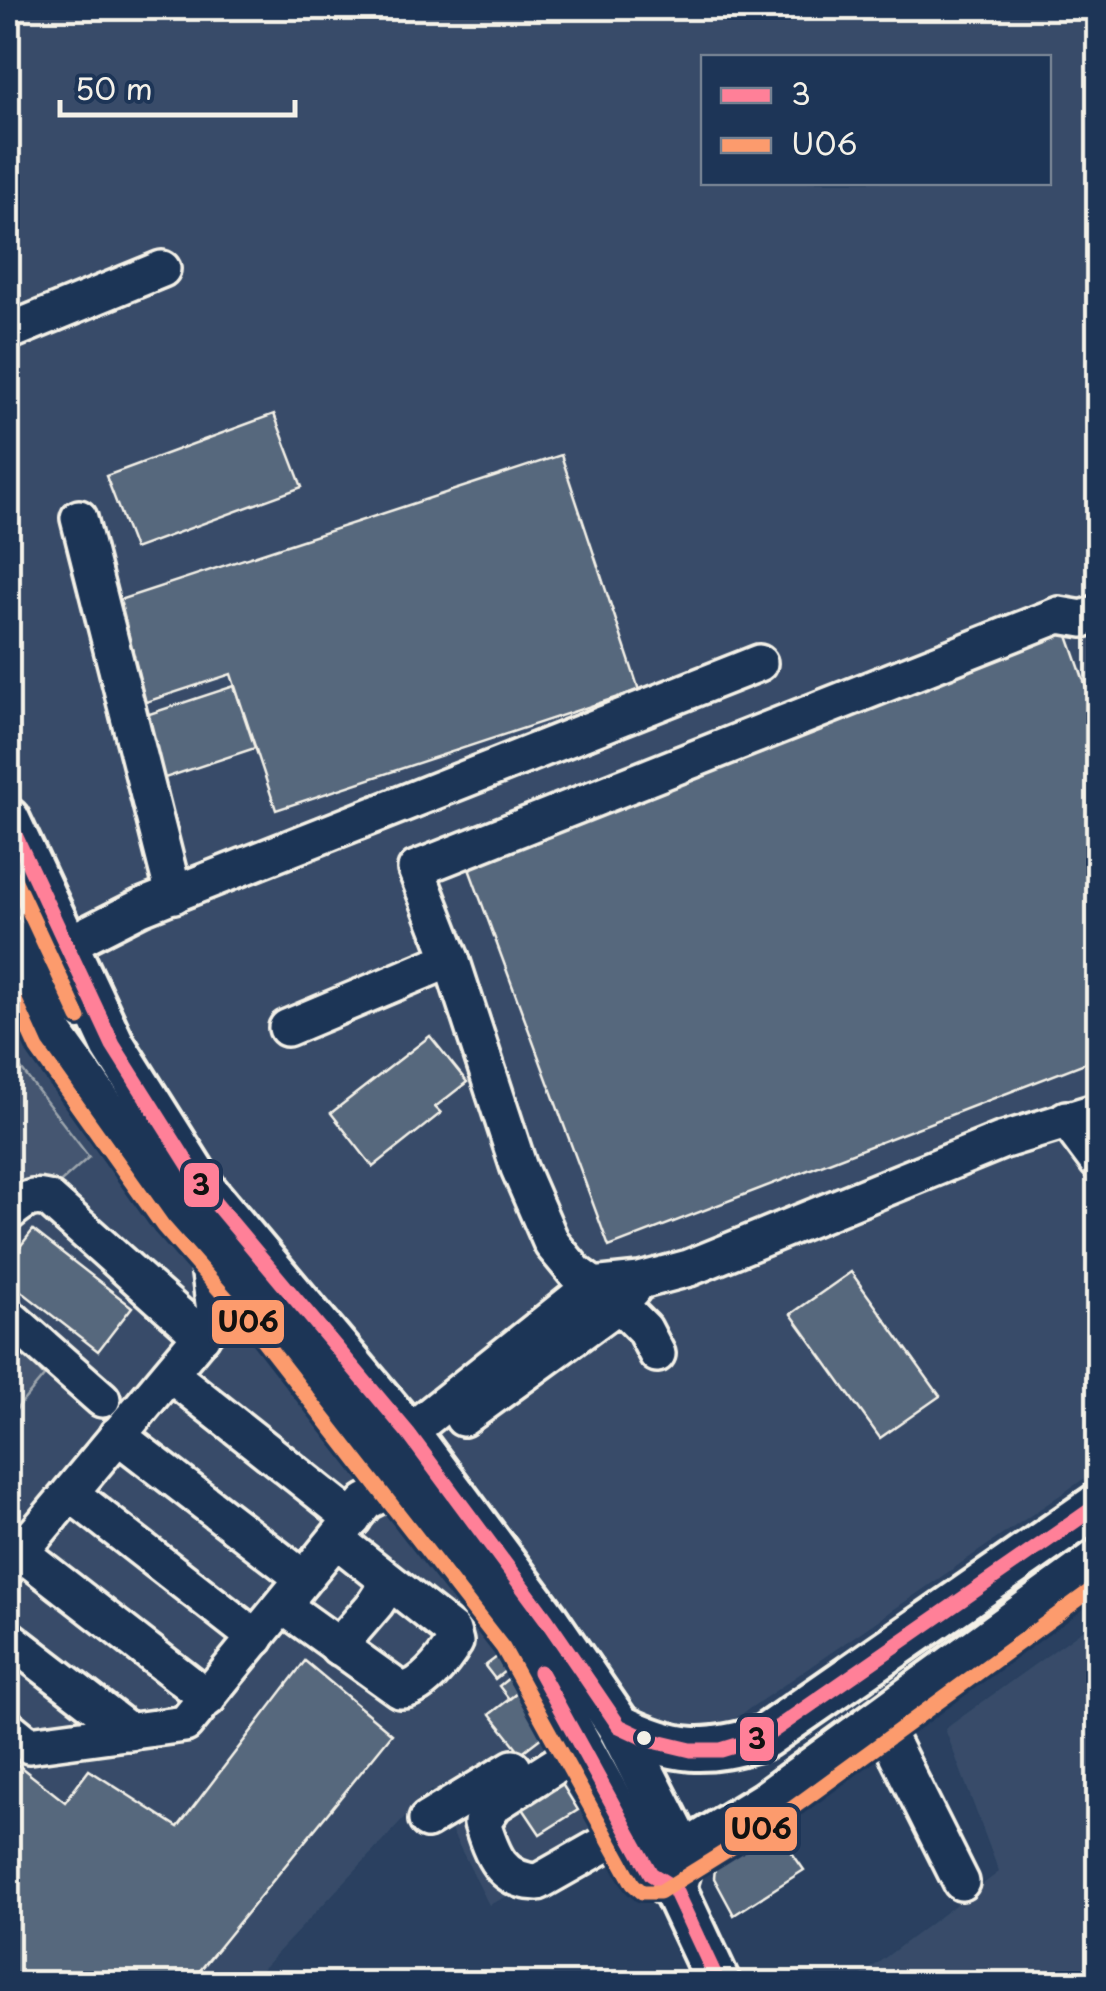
<svg xmlns="http://www.w3.org/2000/svg" width="1106" height="1991" viewBox="0 0 1106 1991" font-family="'Playpen Sans',sans-serif">
<style>
.built{fill:#374c69;fill-rule:evenodd}
.green{fill:#445771;stroke:#9ca4ac;stroke-width:2.5}
.building{fill:#56677d;stroke:#f4f1e8;stroke-width:2.5}
.lines{fill:none;stroke-linecap:round;stroke-linejoin:round}
.minor-casing{stroke:#f4f1e8;stroke-width:42}
.major-casing{stroke:#f4f1e8;stroke-width:50}
.minor{stroke:#1d3557;stroke-width:35}
.major{stroke:#1d3557;stroke-width:42}
.path-bridge{stroke:#f4f1e8;stroke-width:6;stroke-dasharray:8 8;stroke-linecap:butt}
.bus-1-casing{stroke:#1d3557;stroke-width:22}
.bus-2-casing{stroke:#1d3557;stroke-width:22}
.bus-1{stroke:#ff8098;stroke-width:15}
.bus-2{stroke:#fc9b6d;stroke-width:15}
.bus-dot{fill:#f4f1e8;stroke:#1d3557;stroke-width:4}
.line-badge{stroke:#1d3557;stroke-width:4}
.pale-badge-label{font-size:28px;text-anchor:middle;font-weight:bold;fill:#111}
</style>
<rect width="100%" height="100%" fill="#2a4060"/>
<filter id="ink" filterUnits="userSpaceOnUse"><feTurbulence type="fractalNoise" baseFrequency=".01" numOctaves="2"/><feDisplacementMap in="SourceGraphic" scale="20" xChannelSelector="R" yChannelSelector="G"/><feConvolveMatrix kernelMatrix="1 2 1 2 8 2 1 2 1" color-interpolation-filters="sRGB"/></filter>
<g filter="url(#ink)">
<g class="built">
<path d="M8,8H1098V1469L701,1742L611,1847L489,1905L431,1790L249,1983H8V1419L44,1376L8,1335V1229L15,1061L8,1043ZM704,58H1048V182H704Z"/>
<polygon points="1098,1619 1098,1983 850,1984 999,1872 945,1729"/>
</g>
<g class="green">
<polygon points="8,1043 15,1061 89,1157 8,1229"/>
<polygon points="8,1335 44,1376 8,1419"/>
</g>
<g class="building">
<polygon points="274,414 302,487 134,549 106,476"/>
<polygon points="561,455 639,690 276,810 231,674 140,704 107,604"/>
<polygon points="1066,630 1098,721 1098,1058 609,1247 468,866"/>
<polygon points="234,686 255,748 156,781 134,719"/>
<polygon points="430,1036 467,1082 435,1107 441,1113 373,1167 331,1113"/>
<polygon points="33,1230 132,1307 98,1351 8,1281 8,1262"/>
<polygon points="851,1272 940,1396 880,1438 791,1314"/>
<polygon points="501,1654 510,1667 495,1679 485,1666"/>
<polygon points="305,1661 392,1734 189,1984 8,1984 8,1757 65,1802 89,1770 178,1827"/>
<polygon points="514,1674 525,1687 509,1699 499,1686"/>
<polygon points="525,1687 555,1727 521,1753 490,1714"/>
<polygon points="557,1776 578,1810 540,1834 518,1801"/>
<polygon points="769,1820 804,1870 734,1915 714,1878 716,1859"/>
</g>
<g class="lines">
<g class="minor-casing">
<g id="minor">
<polyline points="8,332 162,269"/>
<polyline points="79,518 174,895"/>
<polyline points="68,944 141,907 759,663"/>
<polyline points="287,1028 451,959"/>
<polyline points="1066,1119 1098,1162"/>
<path d="M8,1213C22,1202 31,1193 50,1200L202,1336"/>
<polyline points="8,1316 102,1399"/>
<polyline points="657,1354 644,1329 619,1304 576,1273 552,1244 519,1168 451,959 416,869 1059,615 1083,619 1098,613"/>
<polyline points="170,1374 353,1519"/>
<polyline points="463,1418 619,1304 633,1289"/>
<polyline points="408,1433 592,1286 640,1281 689,1268 1001,1141 1098,1111"/>
<polyline points="117,1435 303,1578"/>
<polyline points="70,1493 256,1638"/>
<polyline points="20,1552 208,1698"/>
<polyline points="8,1567 216,1318 206,1244"/>
<path d="M283,1606L400,1690C421,1691 444,1660 455,1642L452,1631L337,1540"/>
<polyline points="8,1638 130,1732"/>
<polyline points="338,1647 376,1603 389,1583"/>
<polyline points="880,1720 961,1882"/>
<polyline points="8,1728 29,1745 185,1724 366,1502 401,1484"/>
<path d="M583,1748L495,1804L482,1823C492,1855 501,1881 538,1882L628,1831"/>
<polyline points="427,1820 513,1768"/>
</g>
</g>
<g class="major-casing">
<g id="major">
<polyline points="8,820 113,1045 205,1191 408,1433 546,1619 619,1726 684,1854 674,1888"/>
<polyline points="8,938 53,1037 179,1214 274,1322 520,1637 651,1874 674,1888 719,1984"/>
<path d="M619,1726C677,1754 704,1755 764,1737L1098,1505"/>
<polyline points="660,1868 767,1802 1098,1561"/>
</g>
</g>
<use href="#minor" class="minor"/>
<use href="#major" class="major"/>
<polyline class="path-bridge" points="256,1325 305,1285"/>
<g class="bus-1-casing">
<g id="bus-1">
<polyline points="8,820 113,1045 205,1191 408,1433 546,1619 619,1726 649,1740 691,1750 721,1750 764,1737 1098,1505"/>
<polyline points="540,1672 651,1874 674,1888 719,1984"/>
</g>
</g>
<g class="bus-2-casing">
<g id="bus-2">
<polyline points="8,866 79,1018"/>
<polyline points="8,985 37,1049 163,1226 259,1335 503,1648 633,1884 642,1892 660,1892 779,1818 1098,1585"/>
</g>
</g>
<use href="#bus-1" class="bus-1"/>
<use href="#bus-2" class="bus-2"/>
</g>
</g>
<circle class="bus-dot" cx="644" cy="1738" r="9"/>
<g class="line-badge">
<rect x="182" y="1161" width="39" height="48" rx="10" fill="#ff8098"/>
<rect x="210" y="1298" width="76" height="48" rx="10" fill="#fc9b6d"/>
<rect x="738" y="1715" width="38" height="48" rx="10" fill="#ff8098"/>
<rect x="723" y="1805" width="76" height="48" rx="10" fill="#fc9b6d"/>
</g>
<g class="pale-badge-label">
<text x="201" y="1195">3</text>
<text x="248" y="1332">U06</text>
<text x="757" y="1749">3</text>
<text x="761" y="1839">U06</text>
</g>
<rect width="1106" height="1991" fill="none" stroke="#1d3557" stroke-width="40"/>
<rect x="20" y="20" width="1066" height="1951" fill="none" stroke="#f4f1e8" stroke-width="4" filter="url(#ink)"/>
<rect x="701" y="55" width="350" height="130" fill="#1d3557" stroke="#738091" stroke-width="2.5"/>
<rect x="721" y="88" width="50" height="15" fill="#ff8098" stroke="#738091" stroke-width="2.5"/>
<text x="791" y="105" font-size="30" fill="#f4f1e8">3</text>
<rect x="721" y="138" width="50" height="15" fill="#fc9b6d" stroke="#738091" stroke-width="2.5"/>
<text x="791" y="155" font-size="30" fill="#f4f1e8">U06</text>
<path d="M60 100v15h235v-15" fill="none" stroke="#f4f1e8" stroke-width="5"/>
<text x="75" y="100" font-size="30" fill="#f4f1e8" stroke="#1d3557" stroke-width="8" paint-order="stroke">50 m</text>
</svg>
